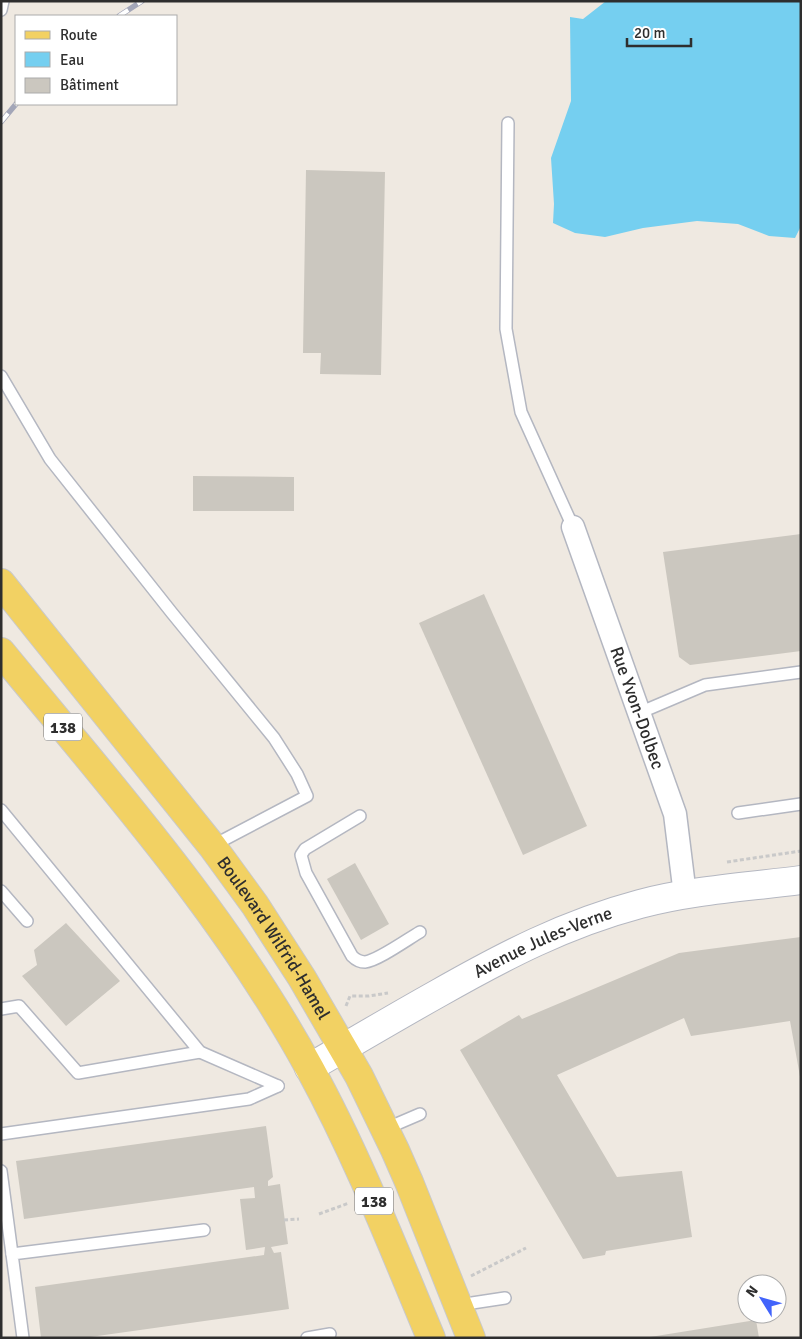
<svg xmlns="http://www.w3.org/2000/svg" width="802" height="1339" viewBox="0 0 802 1339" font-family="Signika,sans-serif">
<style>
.water{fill:#75cff0}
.building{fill:#cbc7bf}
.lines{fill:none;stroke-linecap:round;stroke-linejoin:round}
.lane-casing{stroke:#b4b7c1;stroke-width:14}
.street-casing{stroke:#b4b7c1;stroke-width:25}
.secondary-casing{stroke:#b4b7c1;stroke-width:30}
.primary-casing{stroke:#c9c9c9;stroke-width:30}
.path{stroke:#c9c9c9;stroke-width:3;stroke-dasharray:4 2.5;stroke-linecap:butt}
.lane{stroke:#fff;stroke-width:11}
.street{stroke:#fff;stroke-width:22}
.secondary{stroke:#fff;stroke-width:28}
.primary{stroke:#f2d163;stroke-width:28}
.rail-casing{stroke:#a3a6b8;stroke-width:5.5}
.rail{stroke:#fff;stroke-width:4;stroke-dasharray:11;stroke-linecap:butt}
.labels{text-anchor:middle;stroke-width:4.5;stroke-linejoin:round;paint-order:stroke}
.shield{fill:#fff;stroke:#6d6d6d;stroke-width:1}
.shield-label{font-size:16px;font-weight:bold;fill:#2e2e2e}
.street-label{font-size:18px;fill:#2e2e2e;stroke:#fff}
</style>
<rect width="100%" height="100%" fill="#efe9e1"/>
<polygon class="water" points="606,1 801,1 801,226 795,238 769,236 738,224 697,221 643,228 605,237 575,233 553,223 554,204 551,158 571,101 570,17 583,19"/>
<g class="building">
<polygon points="306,170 385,172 381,375 320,374 321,353 303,353"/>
<polygon points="193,476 294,477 294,511 193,511"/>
<polygon points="801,534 801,651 690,665 679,657 663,552"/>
<polygon points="484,594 587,826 523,855 419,623"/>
<polygon points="355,863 389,924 361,940 327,879"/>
<polygon points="66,923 120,981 66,1026 22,976 37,965 34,950"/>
<polygon points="801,937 801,1082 790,1021 691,1036 684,1018 557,1075 617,1177 682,1171 692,1237 606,1251 605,1255 583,1259 460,1050 519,1015 522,1019 679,953"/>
<polygon points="266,1126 273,1177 268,1181 268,1186 280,1184 288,1244 271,1247 274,1253 281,1252 289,1309 83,1338 41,1338 35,1287 264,1255 265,1247 246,1250 240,1199 255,1198 254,1187 24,1219 16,1161"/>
<polygon points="756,1320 759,1338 650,1338 650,1337"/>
</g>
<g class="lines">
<g class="lane-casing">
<g id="lane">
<polyline points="1,10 3,1"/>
<polyline points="508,123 506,329 521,412 573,527"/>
<polyline points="1,376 50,459 172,613 274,738 297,774 307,796 212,846"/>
<polyline points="639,713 705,685 801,672"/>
<polyline points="1,810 200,1052 278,1086"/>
<polyline points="738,813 801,804"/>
<path d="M360,816L305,849L301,855L306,873L352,956C356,960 359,962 365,962C377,961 408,939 420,932"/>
<polyline points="1,891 27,921"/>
<polyline points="1,1009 19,1006 78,1073 200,1052"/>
<polyline points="385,1129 420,1114"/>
<polyline points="1,1134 249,1099 278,1086"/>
<polyline points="1,1171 12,1254"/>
<polyline points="459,1308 472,1303 505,1298"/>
<polyline points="23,1338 12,1254 204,1230"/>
<polyline points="307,1338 330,1334"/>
</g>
</g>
<g class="street-casing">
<g id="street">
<path id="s1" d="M573,527L675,814L685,895"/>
</g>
</g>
<g class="secondary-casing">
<g id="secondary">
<path id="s2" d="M309,1068C352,1043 394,1018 437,994C504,956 565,924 640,904C692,890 748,887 801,880"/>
</g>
</g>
<g class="primary-casing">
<g id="primary">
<path id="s3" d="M1,583L212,846L255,905L302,978L359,1076L395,1150L409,1182L471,1338"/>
<path d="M1,652C111,786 227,916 310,1069C357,1155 393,1247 431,1338"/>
</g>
</g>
<g class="path">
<polyline points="727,862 801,851"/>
<polyline points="346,1006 350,996 369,996 388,993"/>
<polyline points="319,1214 349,1203"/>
<polyline points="284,1220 299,1219"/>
<polyline points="471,1276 526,1248"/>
</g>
<use href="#lane" class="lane"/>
<use href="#street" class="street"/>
<use href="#secondary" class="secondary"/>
<use href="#primary" class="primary"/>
<g class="rail-casing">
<g id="rail">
<polyline points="119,16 142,1"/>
<polyline points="1,122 16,104"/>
</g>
</g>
<use href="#rail" class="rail"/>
</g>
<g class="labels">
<g class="shield">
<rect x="44" y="713.5" width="38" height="27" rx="4"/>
<rect x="355" y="1187.5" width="38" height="27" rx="4"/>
</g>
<g class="shield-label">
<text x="63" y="733">138</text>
<text x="374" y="1207">138</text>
</g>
<g class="street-label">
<text dy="6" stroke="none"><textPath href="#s1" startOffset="192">Rue Yvon-Dolbec</textPath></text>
<text dy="6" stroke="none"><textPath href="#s3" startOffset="448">Boulevard Wilfrid-Hamel</textPath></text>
<text dy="6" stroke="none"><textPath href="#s2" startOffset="266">Avenue Jules-Verne</textPath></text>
</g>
</g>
<rect width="802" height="1339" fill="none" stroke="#2e2e2e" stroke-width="5"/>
<rect x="15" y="15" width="162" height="90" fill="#ffffff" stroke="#ababab"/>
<rect x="25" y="31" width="25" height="8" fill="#f2d163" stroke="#ababab"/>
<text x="60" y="40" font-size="15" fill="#2e2e2e">Route</text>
<rect x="25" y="52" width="25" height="15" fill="#75cff0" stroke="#ababab"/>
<text x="60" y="65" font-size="15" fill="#2e2e2e">Eau</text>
<rect x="25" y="78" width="25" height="15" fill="#cbc7bf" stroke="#ababab"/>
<text x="60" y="90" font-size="15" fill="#2e2e2e">Bâtiment</text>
<g transform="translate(762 1299) rotate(307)"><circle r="24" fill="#ffffff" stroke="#ababab"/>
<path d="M0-4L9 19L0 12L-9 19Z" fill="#4264fb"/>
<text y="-8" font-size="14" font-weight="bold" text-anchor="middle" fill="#2e2e2e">N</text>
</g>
<path d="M627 38v8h64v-8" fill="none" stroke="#2e2e2e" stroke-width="2.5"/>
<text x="634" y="38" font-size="15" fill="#2e2e2e" stroke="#ffffff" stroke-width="4" paint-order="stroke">20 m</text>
</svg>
